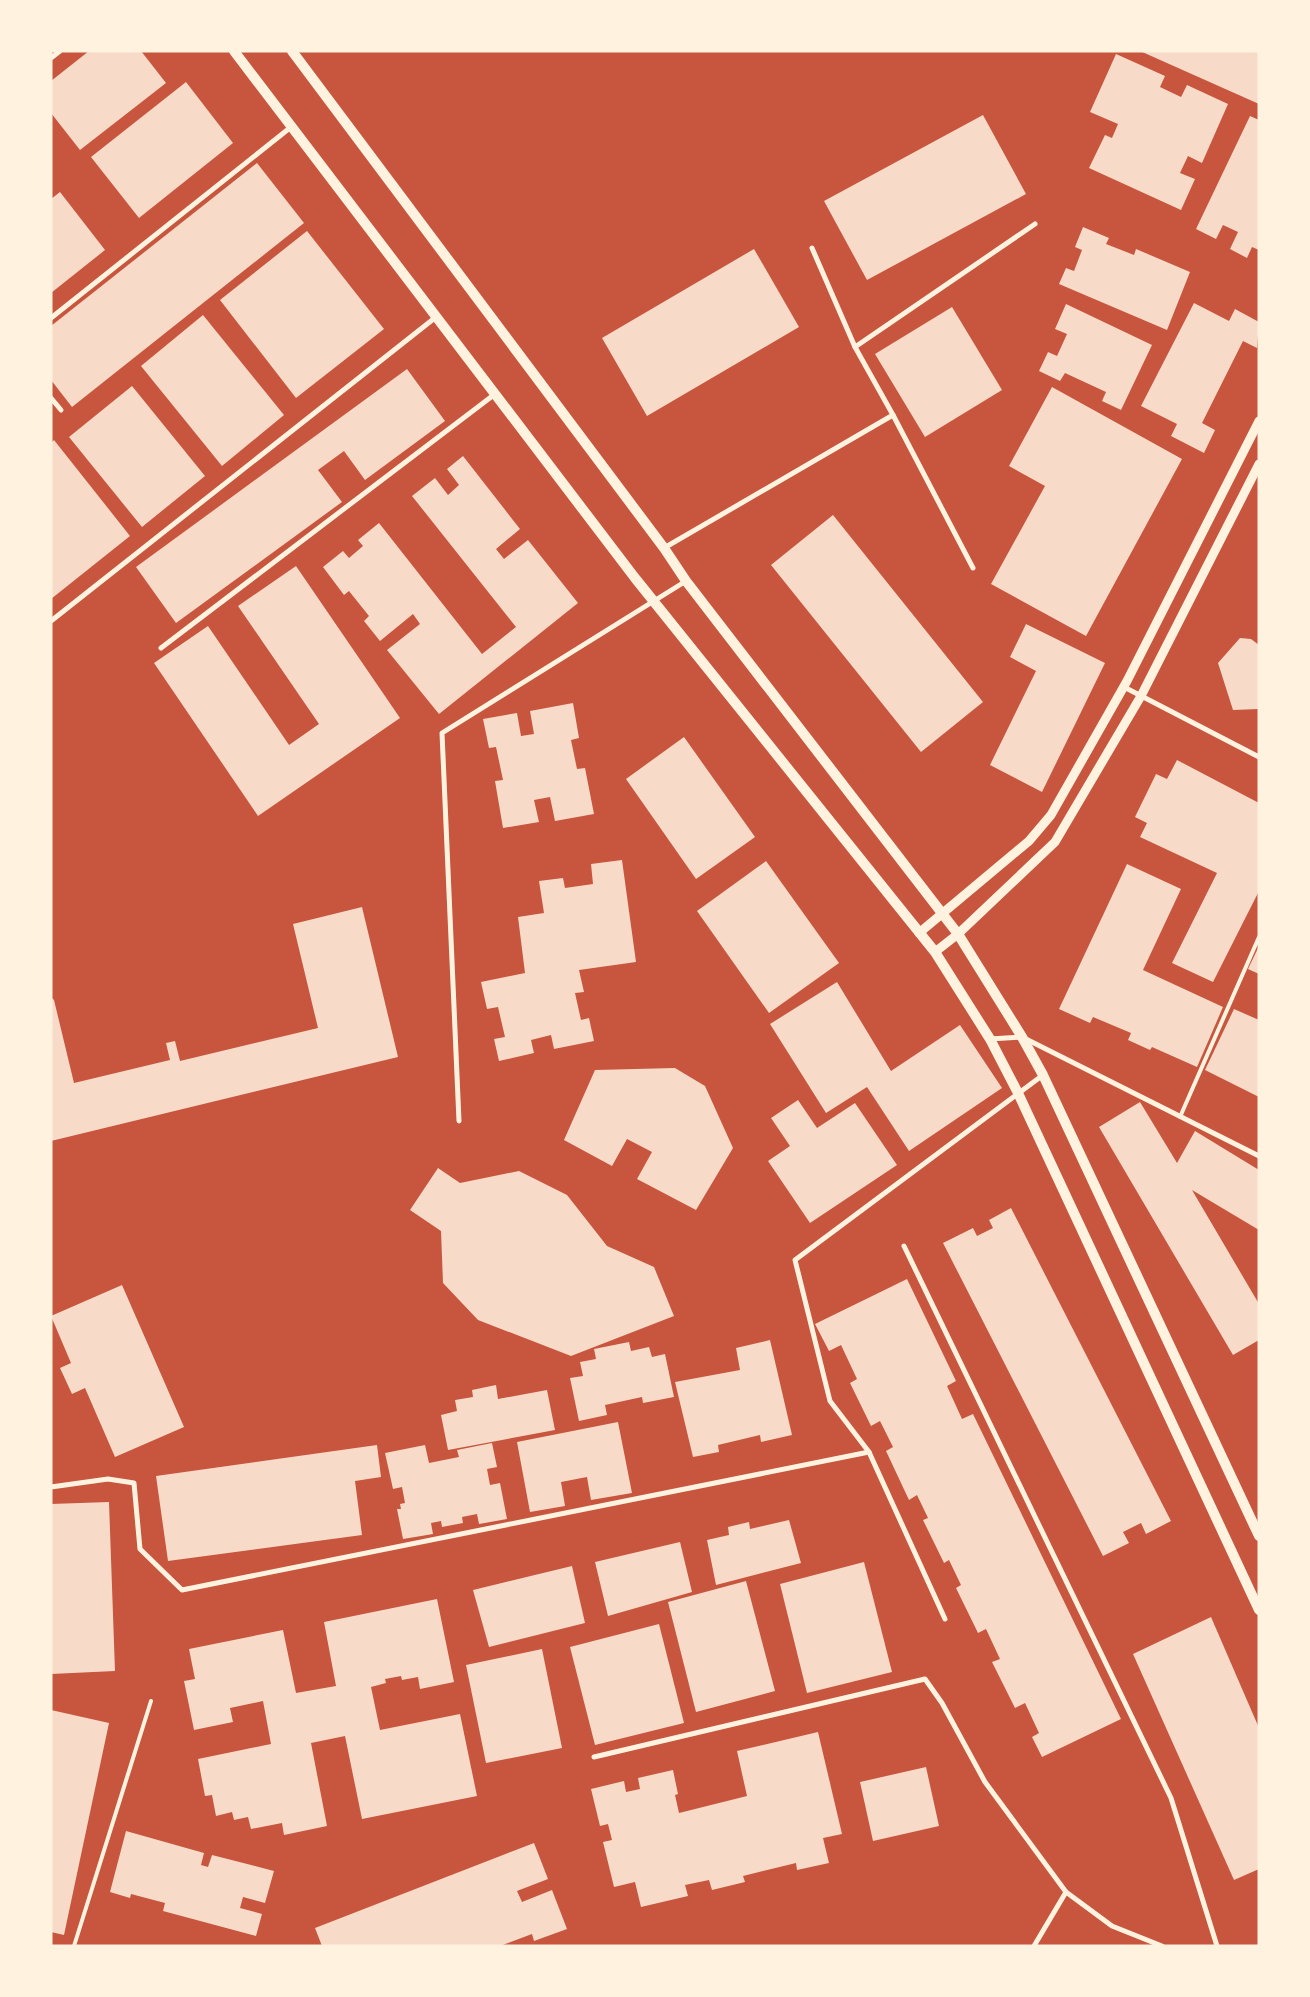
<svg xmlns="http://www.w3.org/2000/svg" width="1310" height="1997" viewBox="0 0 1310 1997" font-family="'DejaVu Sans',sans-serif">
<style>
.building{fill:#f7dbc8}
.lines{fill:none;stroke-linecap:round;stroke-linejoin:round}
.service{stroke:#fff3e0;stroke-width:4}
.minor{stroke:#fff3e0;stroke-width:5}
.tertiary{stroke:#fff3e0;stroke-width:9}
.secondary{stroke:#fff3e0;stroke-width:10}
</style>
<rect width="100%" height="100%" fill="#c8553d"/>
<g class="building">
<polygon points="89,51 141,51 166,83 80,150 51,113 51,81"/>
<polygon points="1140,51 1259,51 1259,104"/>
<polygon points="1116,54 1165,76 1160,87 1181,97 1187,85 1228,104 1202,163 1188,156 1180,173 1195,179 1181,210 1089,168 1105,135 1112,138 1118,124 1090,112"/>
<polygon points="186,82 233,143 139,218 91,157"/>
<polygon points="983,115 1026,194 867,280 824,201"/>
<polygon points="1250,116 1259,120 1259,250 1252,247 1247,258 1230,249 1238,232 1223,225 1216,239 1196,229"/>
<polygon points="257,163 304,223 72,407 51,380 51,326"/>
<polygon points="60,192 105,250 51,293 51,199"/>
<polygon points="1083,227 1109,238 1106,244 1134,255 1136,249 1190,272 1167,330 1059,284 1066,268 1074,271 1082,250 1075,247"/>
<polygon points="307,231 384,329 296,398 220,300"/>
<polygon points="754,249 799,327 647,416 602,338"/>
<polygon points="1194,303 1229,321 1235,309 1259,322 1257,348 1243,341 1202,423 1215,430 1204,453 1171,436 1177,424 1141,406"/>
<polygon points="1066,304 1152,345 1121,410 1102,401 1106,392 1065,373 1060,381 1039,371 1048,352 1057,356 1067,334 1055,329"/>
<polygon points="952,307 1002,390 925,437 875,354"/>
<polygon points="203,315 284,415 222,466 141,366"/>
<polygon points="407,369 445,421 365,480 344,451 318,470 342,502 176,623 136,567"/>
<polygon points="132,386 205,476 142,527 69,437"/>
<polygon points="1052,387 1182,459 1086,636 991,584 1045,486 1009,466"/>
<polygon points="54,440 130,536 51,599 51,443"/>
<polygon points="463,456 520,529 496,549 504,559 528,540 578,603 439,714 387,650 420,624 413,614 380,641 364,621 369,616 349,591 344,595 323,567 343,551 349,558 363,546 358,540 379,523 482,654 516,627 412,496 435,478 448,495 459,485 447,469"/>
<polygon points="833,515 983,702 921,752 771,565"/>
<polygon points="296,566 400,718 258,816 154,663 208,626 289,745 319,724 238,606"/>
<polygon points="1026,624 1105,663 1042,792 990,765 1036,671 1010,657"/>
<polygon points="1240,638 1251,639 1259,645 1259,709 1233,710 1218,663"/>
<polygon points="573,703 579,738 571,740 577,769 585,768 594,814 555,821 550,797 534,800 539,822 503,828 495,781 503,780 496,747 489,748 483,719 517,713 521,736 534,734 530,711"/>
<polygon points="684,737 755,837 696,879 626,779"/>
<polygon points="1177,760 1259,803 1259,891 1213,982 1172,963 1217,873 1140,837 1147,823 1135,817 1156,774 1167,779"/>
<polygon points="622,860 636,962 579,970 584,992 575,993 581,1020 589,1018 594,1041 554,1049 551,1035 531,1040 534,1053 499,1061 494,1039 505,1037 498,1007 487,1009 481,982 525,973 518,917 544,913 539,881 563,878 565,888 593,884 591,864"/>
<polygon points="766,861 839,963 769,1013 697,911"/>
<polygon points="1127,864 1181,889 1143,970 1223,1007 1197,1067 1152,1047 1150,1050 1128,1040 1131,1033 1093,1017 1090,1023 1059,1009"/>
<polygon points="362,907 398,1057 51,1141 51,997 54,1000 74,1083 170,1060 166,1043 175,1041 180,1061 318,1028 293,924"/>
<polygon points="1259,946 1259,974 1248,969"/>
<polygon points="837,982 891,1071 960,1025 1002,1088 909,1151 867,1087 826,1113 770,1024"/>
<polygon points="1234,1009 1259,1020 1259,1097 1205,1070"/>
<polygon points="675,1068 705,1086 733,1148 696,1210 637,1179 652,1152 627,1139 612,1166 564,1140 595,1070"/>
<polygon points="798,1100 817,1128 855,1103 897,1165 810,1223 768,1161 790,1146 771,1118"/>
<polygon points="1140,1102 1177,1163 1195,1131 1259,1170 1259,1230 1192,1190 1259,1304 1259,1340 1233,1355 1099,1127"/>
<polygon points="438,1168 460,1183 519,1171 567,1195 607,1246 654,1267 674,1316 571,1356 478,1320 443,1283 441,1231 410,1210"/>
<polygon points="1011,1208 1171,1521 1146,1534 1141,1523 1123,1532 1129,1543 1103,1556 943,1243 973,1228 977,1236 993,1228 989,1220"/>
<polygon points="907,1279 956,1381 947,1386 962,1419 973,1414 1121,1719 1042,1757 1032,1737 1039,1733 1025,1703 1015,1708 992,1662 1000,1659 986,1629 978,1633 956,1588 961,1585 949,1560 944,1563 923,1520 928,1518 917,1495 909,1500 886,1451 893,1447 880,1421 871,1426 850,1383 857,1379 841,1345 829,1351 815,1324"/>
<polygon points="122,1285 184,1427 115,1457 85,1388 72,1394 60,1368 71,1363 51,1316"/>
<polygon points="770,1340 792,1435 761,1442 760,1435 718,1445 719,1452 693,1457 675,1382 740,1370 736,1348"/>
<polygon points="629,1342 631,1351 649,1347 652,1357 665,1354 674,1397 643,1403 642,1397 605,1405 607,1415 579,1421 570,1378 583,1376 580,1362 596,1359 594,1349"/>
<polygon points="496,1385 498,1399 547,1390 555,1430 448,1450 441,1415 457,1411 455,1400 473,1397 472,1390"/>
<polygon points="618,1422 632,1493 591,1500 587,1477 561,1482 565,1506 530,1512 517,1442"/>
<polygon points="492,1443 497,1467 487,1469 490,1485 500,1483 507,1519 479,1524 477,1514 462,1517 463,1523 442,1527 441,1521 431,1523 433,1534 403,1539 397,1509 401,1509 400,1504 405,1503 402,1487 393,1489 385,1453 425,1445 429,1463 459,1457 457,1450"/>
<polygon points="377,1445 381,1477 355,1481 362,1535 168,1561 156,1476"/>
<polygon points="109,1502 115,1671 51,1674 51,1504"/>
<polygon points="789,1520 801,1563 716,1585 707,1540 729,1535 728,1527 749,1522 750,1529"/>
<polygon points="680,1542 692,1592 608,1616 595,1562"/>
<polygon points="864,1562 892,1672 807,1693 780,1584"/>
<polygon points="572,1566 585,1623 489,1647 473,1590"/>
<polygon points="746,1581 775,1691 696,1712 668,1602"/>
<polygon points="437,1599 454,1682 420,1689 418,1677 402,1680 401,1676 385,1679 386,1683 371,1687 380,1730 460,1714 477,1796 362,1819 345,1736 311,1743 327,1826 284,1835 282,1823 251,1829 248,1817 234,1820 232,1812 216,1816 212,1795 205,1796 198,1759 271,1744 263,1701 230,1708 233,1722 194,1730 184,1681 195,1679 189,1649 283,1630 296,1693 336,1686 324,1622"/>
<polygon points="1211,1617 1259,1728 1259,1869 1234,1880 1133,1654"/>
<polygon points="659,1624 684,1723 595,1745 570,1647"/>
<polygon points="542,1649 562,1748 486,1763 466,1665"/>
<polygon points="51,1710 109,1723 64,1935 51,1932"/>
<polygon points="818,1732 842,1834 823,1838 829,1863 797,1870 796,1863 743,1876 745,1882 712,1890 709,1880 685,1885 688,1896 641,1907 635,1882 614,1887 603,1842 612,1840 608,1824 600,1826 591,1789 624,1781 626,1792 640,1789 638,1778 673,1770 678,1794 675,1795 679,1813 747,1796 737,1751"/>
<polygon points="926,1767 939,1826 873,1841 860,1782"/>
<polygon points="126,1831 204,1853 201,1865 208,1867 212,1855 274,1871 265,1903 243,1897 240,1908 262,1914 256,1936 163,1911 165,1903 131,1894 130,1898 110,1892"/>
<polygon points="534,1843 548,1879 517,1891 522,1902 552,1890 567,1929 534,1941 532,1934 500,1946 322,1946 315,1928"/>
</g>
<g class="lines">
<g class="service">
<polyline points="1180,1117 1259,937"/>
<polyline points="74,1946 151,1701"/>
</g>
<g class="minor">
<polyline points="51,58 60,51"/>
<polyline points="812,248 855,347"/>
<polyline points="51,318 291,127"/>
<polyline points="51,398 61,410"/>
<polyline points="893,415 973,568"/>
<polyline points="664,548 893,415 855,347 1035,224"/>
<polyline points="51,621 436,317"/>
<polyline points="161,648 495,394"/>
<polyline points="1124,687 1259,757"/>
<polyline points="990,1039 1022,1037 1259,1156"/>
<polyline points="459,1121 442,733 686,581"/>
<polyline points="904,1246 1171,1798 1217,1946"/>
<polyline points="51,1487 108,1479 134,1483 140,1549 182,1590 869,1452"/>
<polyline points="945,1619 869,1452 830,1401 795,1260 1043,1075"/>
<polyline points="594,1757 925,1679 942,1703 985,1782 1066,1892 1034,1946"/>
<polyline points="1066,1892 1112,1926 1162,1946"/>
</g>
<g class="tertiary">
<polyline points="919,933 1029,841 1051,815 1127,681 1259,421"/>
<polyline points="935,952 958,934 1055,842 1141,696 1259,464"/>
</g>
<g class="secondary">
<polyline points="234,51 635,578 935,952 990,1039 1018,1093 1259,1610"/>
<polyline points="292,51 664,548 686,581 958,934 1022,1037 1043,1075 1259,1536"/>
</g>
</g>
<rect width="1310" height="1997" fill="none" stroke="#fff3e0" stroke-width="105"/>
</svg>
